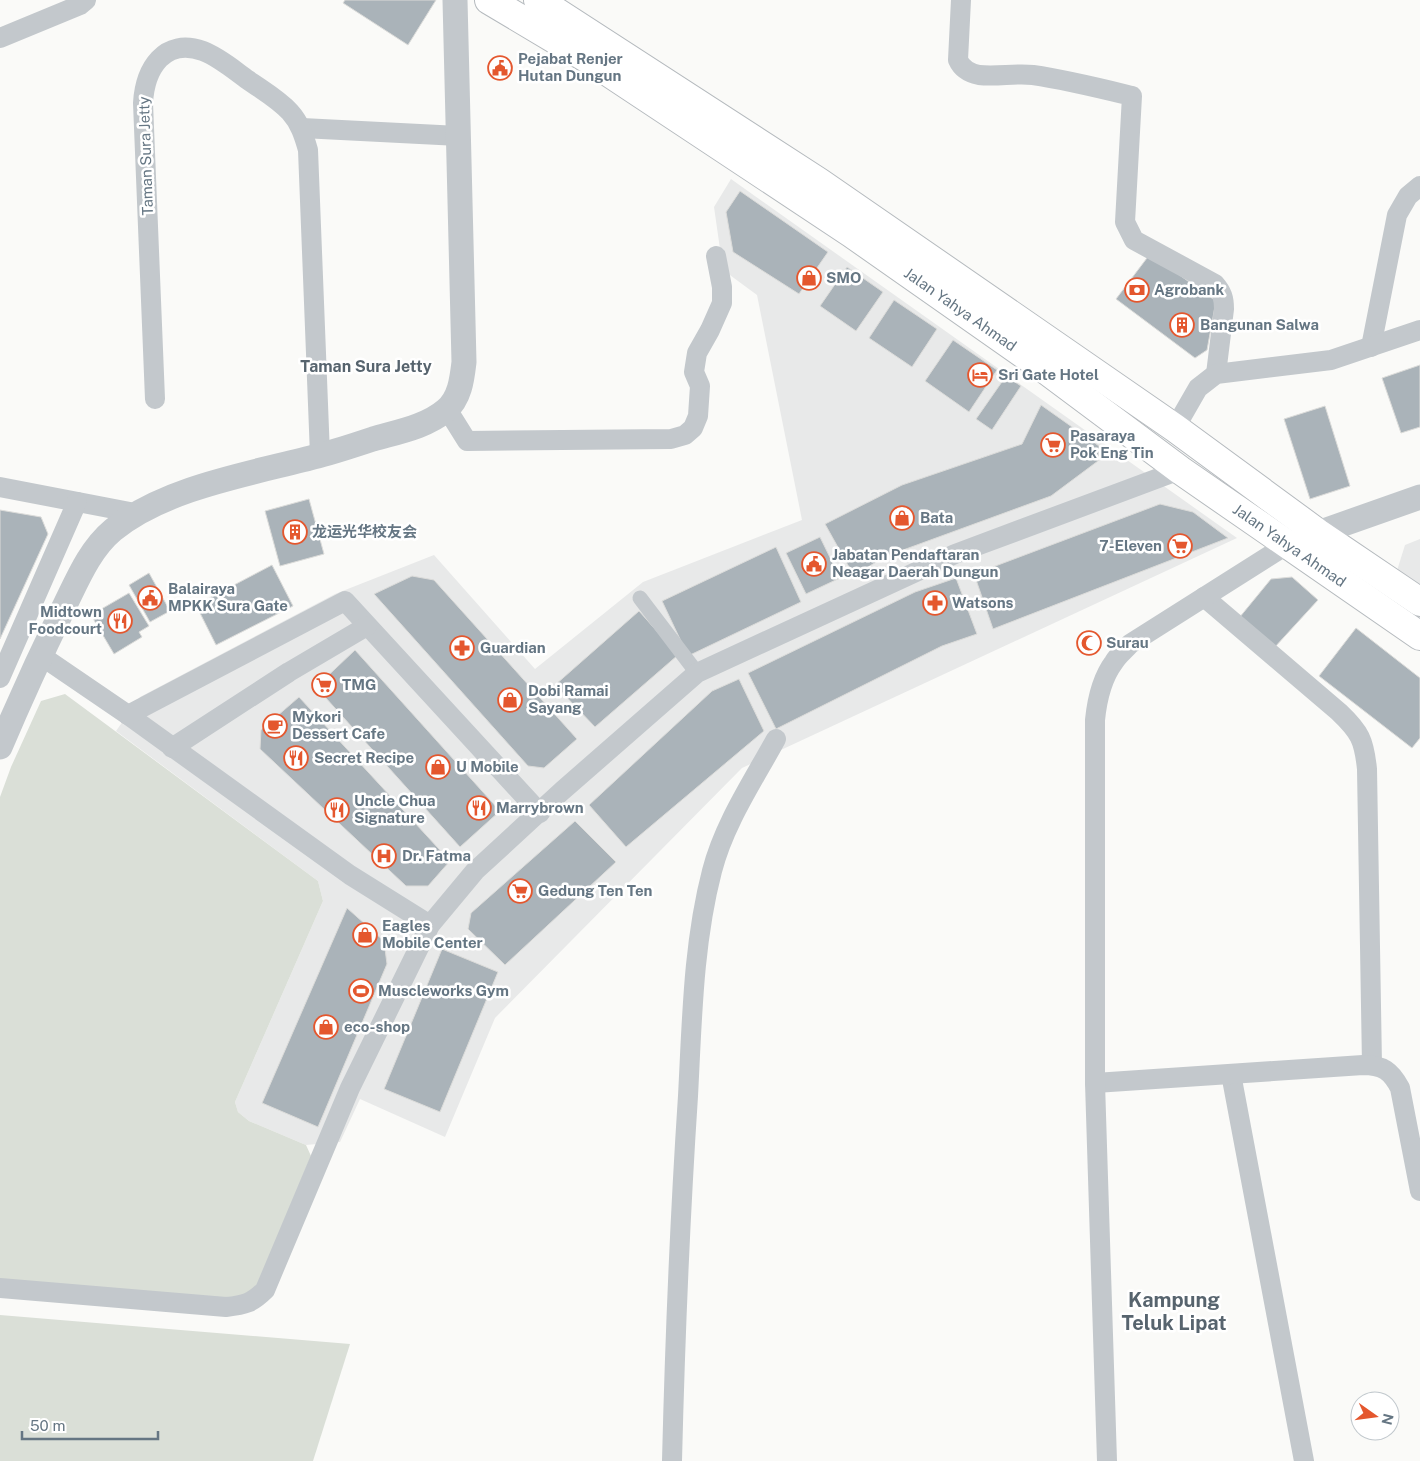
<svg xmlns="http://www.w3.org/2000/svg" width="1420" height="1461" viewBox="0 0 1420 1461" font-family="'Public Sans','Noto Sans SC',sans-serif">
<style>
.built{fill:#e8e9e9}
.green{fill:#dadfd7}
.building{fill:#aab3b9;stroke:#dcdcda}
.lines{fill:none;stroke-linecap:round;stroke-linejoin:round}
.primary-casing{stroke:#b5babe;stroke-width:30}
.pedestrian{stroke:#c3c8cc;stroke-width:15}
.minor{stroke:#c3c8cc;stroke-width:20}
.tertiary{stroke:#c3c8cc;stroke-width:25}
.primary{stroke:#fff;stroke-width:28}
.labels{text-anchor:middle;stroke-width:5;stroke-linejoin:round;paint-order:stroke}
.poi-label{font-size:15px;font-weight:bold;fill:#657683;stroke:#fff;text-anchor:start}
.street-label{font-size:15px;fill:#657683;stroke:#fff}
.neighbourhood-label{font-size:16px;font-weight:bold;fill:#57646e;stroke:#fff}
.district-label{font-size:20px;font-weight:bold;fill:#57646e;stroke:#fff}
</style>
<rect width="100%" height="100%" fill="#fafaf8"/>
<g class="built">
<polygon points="731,179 1237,538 742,768 495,1018 445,1137 360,1099 340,1142 306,1145 249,1121 238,1112 235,1102 323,901 318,881 116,731 140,697 335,594 434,555 535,669 643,582 802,520 757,295 723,270 714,207"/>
<polygon points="1420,539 1420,593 1395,577 1405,545"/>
</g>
<g class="green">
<polygon points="65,694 318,881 323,901 235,1102 238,1112 249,1121 306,1145 311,1156 257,1286 243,1295 225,1301 0,1279 0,797 11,767 41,701"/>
<polygon points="0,1315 350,1344 313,1461 0,1461"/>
</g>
<g class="building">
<polygon points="345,0 436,0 408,45 343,3"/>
<polygon points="740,191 828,252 799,294 733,252 726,212"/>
<polygon points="1150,254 1216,301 1207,350 1195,358 1116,299"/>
<polygon points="847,267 883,292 856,331 820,306"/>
<polygon points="894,300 937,329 912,367 869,338"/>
<polygon points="953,340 997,370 969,412 925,381"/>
<polygon points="1420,365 1420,427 1401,433 1382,378"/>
<polygon points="1006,376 1021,386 992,430 976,419"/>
<polygon points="1041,405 1099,446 1098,461 1051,496 884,557 854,576 825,524 902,485 1022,444"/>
<polygon points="1325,406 1350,486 1310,499 1284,419"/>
<polygon points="309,499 324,554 280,566 265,511"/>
<polygon points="1160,504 1193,512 1228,538 993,629 974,574"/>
<polygon points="0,510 41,517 48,534 0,639"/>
<polygon points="820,537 840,578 806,594 786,553"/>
<polygon points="776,547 801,602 688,656 662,601"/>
<polygon points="272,565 293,606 216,645 196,605"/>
<polygon points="149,573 170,611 150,622 129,585"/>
<polygon points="412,576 434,580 577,739 544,768 528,766 374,594"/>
<polygon points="1292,577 1318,600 1274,648 1239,618 1271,579"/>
<polygon points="956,578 977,634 942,646 776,729 748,673 915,592"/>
<polygon points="129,593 149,626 139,632 142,637 114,654 91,615"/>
<polygon points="639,611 678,655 595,727 555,685"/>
<polygon points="1356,628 1420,678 1420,738 1412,748 1319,676"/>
<polygon points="355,650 500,811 460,847 316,687"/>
<polygon points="739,679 764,731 626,847 589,805 712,691"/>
<polygon points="299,697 450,861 428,886 406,886 260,749 261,730"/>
<polygon points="575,821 616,862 505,965 468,929 471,913"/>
<polygon points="347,908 384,941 387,964 318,1127 262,1103"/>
<polygon points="442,949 498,972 440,1112 384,1089"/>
</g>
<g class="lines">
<g class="primary-casing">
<g id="primary">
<path id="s1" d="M489,0L593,62L851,233L1042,367L1180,470L1420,636"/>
<polyline points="538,0 819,182 1175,428 1318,533 1420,602"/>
</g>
</g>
<polyline class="pedestrian" points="640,598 697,673"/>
<g class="minor">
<path d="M961,0L958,60C962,69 969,73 979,75C997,77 1015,73 1033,75C1067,80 1099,88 1132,96L1125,222L1134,240L1215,284C1222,292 1224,298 1224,309L1216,374"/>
<polyline points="0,38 80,5 86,0"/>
<polyline points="302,128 459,136"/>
<polyline points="1371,347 1397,215 1408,196 1420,186"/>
<path d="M155,399L143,103C145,69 164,37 203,51C219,57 234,70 248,80C262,90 278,99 290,112C300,123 304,136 308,150L320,455"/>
<polyline points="447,409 467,441 671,439 685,435 693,428 698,416 700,386 694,372 697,353 710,330 722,303 722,287 716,256"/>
<polyline points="1175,428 1198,388 1216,374 1331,360 1420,330"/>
<polyline points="0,487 135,513"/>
<path d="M1204,597L1339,712C1360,732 1364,740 1367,769L1372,1065"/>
<polyline points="40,655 128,715 350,875 430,925"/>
<polyline points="0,678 77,502"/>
<polyline points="128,715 345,601 540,813"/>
<polyline points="172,748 289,672 367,626"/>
<polyline points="1231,1074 1304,1461"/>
<path d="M1095,1083L1363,1065C1383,1065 1391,1071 1400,1088L1420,1191"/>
<path d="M0,1288L226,1307C245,1305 252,1303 265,1290L350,1088L430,925L475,871L562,791L697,673L955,554L1180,470"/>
<path d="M672,1461C675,1339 680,1217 688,1096C692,1021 693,944 712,871C724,824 753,781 776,739"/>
<path d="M1107,1461L1095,1083V720C1097,700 1102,678 1114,662C1118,655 1125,650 1130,644L1288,544"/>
</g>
<g class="tertiary">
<polyline points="1318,533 1420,497"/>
<path d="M0,747C20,700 41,654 63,609C77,581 89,550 113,530C165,487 254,473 318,456C337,451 355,445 373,439C397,432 426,427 446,410C460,398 462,379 464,362L455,0"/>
</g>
<use href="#primary" class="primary"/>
</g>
<defs>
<g id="civic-ring" transform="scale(1.25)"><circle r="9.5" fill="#fff" stroke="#e4572e" stroke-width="1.5"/><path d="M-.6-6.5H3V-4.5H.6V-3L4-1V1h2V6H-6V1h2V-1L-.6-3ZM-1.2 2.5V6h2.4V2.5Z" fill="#e4572e"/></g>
<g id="shop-ring" transform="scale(1.25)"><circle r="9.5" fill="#fff" stroke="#e4572e" stroke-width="1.5"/><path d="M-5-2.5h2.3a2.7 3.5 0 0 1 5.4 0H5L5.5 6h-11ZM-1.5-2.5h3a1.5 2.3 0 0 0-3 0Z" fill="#e4572e"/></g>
<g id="bank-ring" transform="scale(1.25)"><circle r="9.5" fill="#fff" stroke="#e4572e" stroke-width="1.5"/><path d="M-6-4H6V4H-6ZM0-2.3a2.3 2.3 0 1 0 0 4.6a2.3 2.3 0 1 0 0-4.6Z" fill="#e4572e"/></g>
<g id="building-ring" transform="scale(1.25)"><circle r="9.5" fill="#fff" stroke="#e4572e" stroke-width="1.5"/><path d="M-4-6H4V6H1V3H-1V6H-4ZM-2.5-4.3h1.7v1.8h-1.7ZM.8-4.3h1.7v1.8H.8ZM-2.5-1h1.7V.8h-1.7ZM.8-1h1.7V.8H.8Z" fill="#e4572e"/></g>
<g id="hotel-ring" transform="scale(1.25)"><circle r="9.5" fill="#fff" stroke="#e4572e" stroke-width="1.5"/><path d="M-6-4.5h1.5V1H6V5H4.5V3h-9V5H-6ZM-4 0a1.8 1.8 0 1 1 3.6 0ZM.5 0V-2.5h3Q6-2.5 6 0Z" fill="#e4572e"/></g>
<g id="supermarket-ring" transform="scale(1.25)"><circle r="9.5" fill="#fff" stroke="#e4572e" stroke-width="1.5"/><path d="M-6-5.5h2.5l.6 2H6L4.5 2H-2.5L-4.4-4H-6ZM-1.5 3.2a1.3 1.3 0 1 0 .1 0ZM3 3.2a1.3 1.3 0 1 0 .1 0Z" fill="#e4572e"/></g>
<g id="pharmacy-ring" transform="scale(1.25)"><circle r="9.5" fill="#fff" stroke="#e4572e" stroke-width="1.5"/><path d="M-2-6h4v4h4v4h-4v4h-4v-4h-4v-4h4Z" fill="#e4572e"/></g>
<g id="restaurant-ring" transform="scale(1.25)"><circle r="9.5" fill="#fff" stroke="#e4572e" stroke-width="1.5"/><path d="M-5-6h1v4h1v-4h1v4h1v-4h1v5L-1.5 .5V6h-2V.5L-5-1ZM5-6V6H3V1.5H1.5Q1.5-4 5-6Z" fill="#e4572e"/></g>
<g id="mosque-ring" transform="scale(1.25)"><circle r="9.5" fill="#fff" stroke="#e4572e" stroke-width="1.5"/><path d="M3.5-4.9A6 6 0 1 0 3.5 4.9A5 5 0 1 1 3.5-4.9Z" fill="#e4572e"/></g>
<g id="cafe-ring" transform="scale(1.25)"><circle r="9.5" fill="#fff" stroke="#e4572e" stroke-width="1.5"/><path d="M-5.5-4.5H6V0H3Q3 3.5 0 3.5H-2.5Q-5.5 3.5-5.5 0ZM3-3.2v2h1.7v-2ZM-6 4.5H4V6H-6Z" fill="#e4572e"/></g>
<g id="hospital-ring" transform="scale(1.25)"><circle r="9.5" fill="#fff" stroke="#e4572e" stroke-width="1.5"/><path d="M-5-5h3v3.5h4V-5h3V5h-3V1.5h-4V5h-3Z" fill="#e4572e"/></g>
<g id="stadium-ring" transform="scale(1.25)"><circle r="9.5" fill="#fff" stroke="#e4572e" stroke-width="1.5"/><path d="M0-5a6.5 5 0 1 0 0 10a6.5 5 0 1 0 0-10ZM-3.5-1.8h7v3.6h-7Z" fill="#e4572e"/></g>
</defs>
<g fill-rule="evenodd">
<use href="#civic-ring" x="500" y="68"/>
<use href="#shop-ring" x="809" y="278"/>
<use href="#bank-ring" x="1137" y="290"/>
<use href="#building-ring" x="1182" y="325"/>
<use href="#hotel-ring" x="980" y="375"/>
<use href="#supermarket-ring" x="1053" y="445"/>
<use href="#shop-ring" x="902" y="518"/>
<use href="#building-ring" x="295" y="532"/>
<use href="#supermarket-ring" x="1180" y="546"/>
<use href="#civic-ring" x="814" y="564"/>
<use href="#civic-ring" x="150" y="598"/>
<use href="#pharmacy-ring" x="935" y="603"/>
<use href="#restaurant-ring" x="120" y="621"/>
<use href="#mosque-ring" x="1089" y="643"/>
<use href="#pharmacy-ring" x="462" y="648"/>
<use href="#supermarket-ring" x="324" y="685"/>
<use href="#shop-ring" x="510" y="700"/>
<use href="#cafe-ring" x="275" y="726"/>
<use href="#restaurant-ring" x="296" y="758"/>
<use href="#shop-ring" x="438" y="767"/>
<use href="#restaurant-ring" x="479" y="808"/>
<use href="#restaurant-ring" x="337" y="810"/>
<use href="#hospital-ring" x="384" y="856"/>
<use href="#supermarket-ring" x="520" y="891"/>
<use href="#shop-ring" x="365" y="935"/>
<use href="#stadium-ring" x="361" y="991"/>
<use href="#shop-ring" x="326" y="1027"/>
</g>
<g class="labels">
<g class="poi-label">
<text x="518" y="64">Pejabat Renjer<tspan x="518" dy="17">Hutan Dungun</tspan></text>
<text x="826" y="283">SMO</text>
<text x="1154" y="295">Agrobank</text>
<text x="1200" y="330">Bangunan Salwa</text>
<text x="998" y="380">Sri Gate Hotel</text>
<text x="1070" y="441">Pasaraya<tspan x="1070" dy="17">Pok Eng Tin</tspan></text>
<text x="920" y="523">Bata</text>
<text x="312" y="537">龙运光华校友会</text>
<text x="1162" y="551" text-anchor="end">7-Eleven</text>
<text x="832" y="560">Jabatan Pendaftaran<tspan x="832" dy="17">Neagar Daerah Dungun</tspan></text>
<text x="168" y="594">Balairaya<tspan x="168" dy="17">MPKK Sura Gate</tspan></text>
<text x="952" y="608">Watsons</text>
<text x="102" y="617" text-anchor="end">Midtown<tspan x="102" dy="17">Foodcourt</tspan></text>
<text x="1106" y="648">Surau</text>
<text x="480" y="653">Guardian</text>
<text x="342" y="690">TMG</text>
<text x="528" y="696">Dobi Ramai<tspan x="528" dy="17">Sayang</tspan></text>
<text x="292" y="722">Mykori<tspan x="292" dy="17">Dessert Cafe</tspan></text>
<text x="314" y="763">Secret Recipe</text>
<text x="456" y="772">U Mobile</text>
<text x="354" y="806">Uncle Chua<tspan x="354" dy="17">Signature</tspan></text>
<text x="496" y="813">Marrybrown</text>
<text x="402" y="861">Dr. Fatma</text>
<text x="538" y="896">Gedung Ten Ten</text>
<text x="382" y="931">Eagles<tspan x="382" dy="17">Mobile Center</tspan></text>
<text x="378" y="996">Muscleworks Gym</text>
<text x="344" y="1032">eco-shop</text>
</g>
<g class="street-label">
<text transform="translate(146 156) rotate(-92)" y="5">Taman Sura Jetty</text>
<text dy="5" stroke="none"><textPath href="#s1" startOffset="564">Jalan Yahya Ahmad</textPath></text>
<text dy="5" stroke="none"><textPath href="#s1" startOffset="969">Jalan Yahya Ahmad</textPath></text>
</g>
<g class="neighbourhood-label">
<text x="366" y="372">Taman Sura Jetty</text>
</g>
<g class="district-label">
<text x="1174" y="1307">Kampung<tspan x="1174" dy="23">Teluk Lipat</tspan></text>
</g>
</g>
<g transform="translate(1375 1416) rotate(104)"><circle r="24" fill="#ffffff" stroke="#c1c8cd"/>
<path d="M0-4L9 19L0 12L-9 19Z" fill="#e4572e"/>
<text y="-8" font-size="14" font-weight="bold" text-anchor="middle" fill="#657683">N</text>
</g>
<path d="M22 1431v8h136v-8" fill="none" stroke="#657683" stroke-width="2.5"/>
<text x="30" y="1431" font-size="15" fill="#657683" stroke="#ffffff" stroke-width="4" paint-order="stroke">50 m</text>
</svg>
